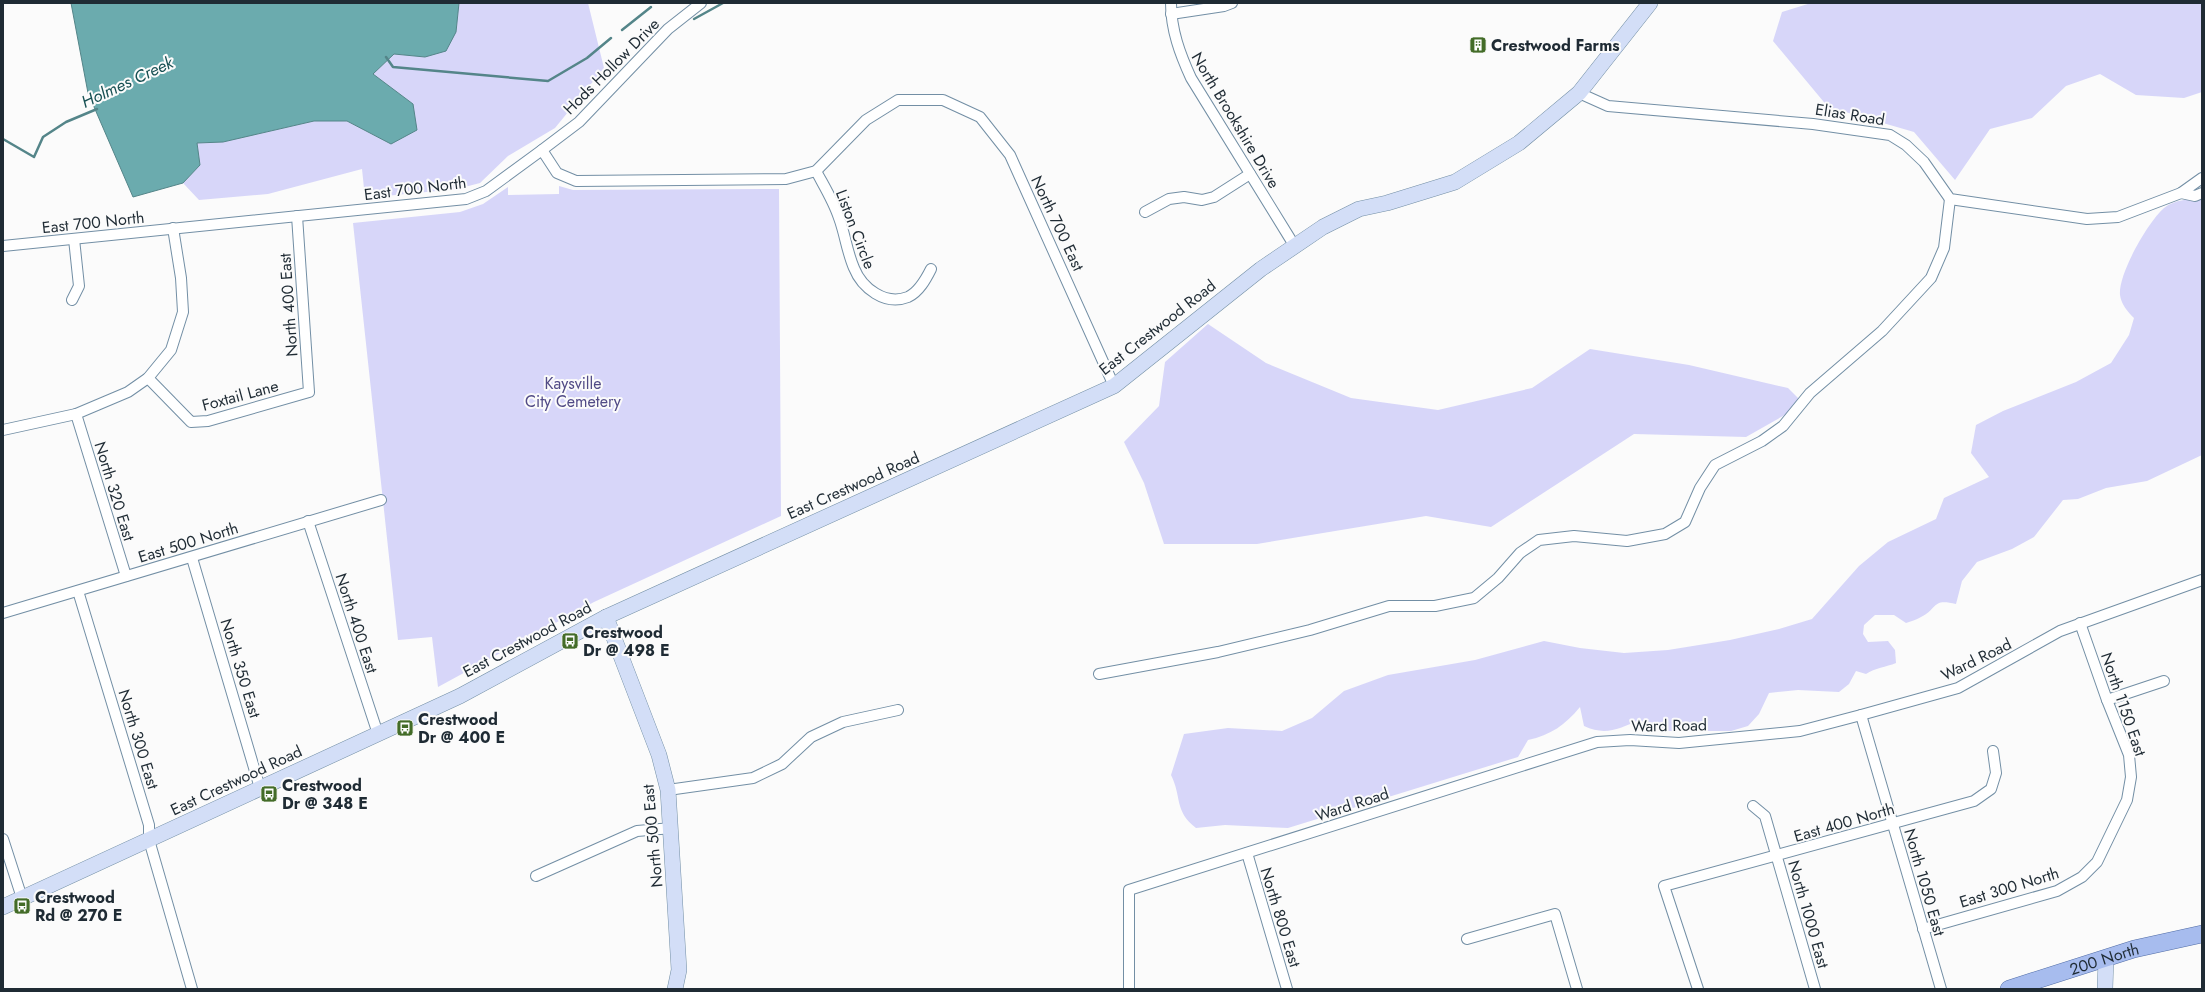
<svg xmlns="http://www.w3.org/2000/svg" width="2205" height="992" viewBox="0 0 2205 992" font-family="Jost,sans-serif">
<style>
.green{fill:#d7d6f9}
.water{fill:#6babae;stroke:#548589}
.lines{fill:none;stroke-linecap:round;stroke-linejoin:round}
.stream{stroke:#548589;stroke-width:2.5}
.street-casing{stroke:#738fa5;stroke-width:12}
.secondary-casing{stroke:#738fa5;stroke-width:16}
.primary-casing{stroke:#516da6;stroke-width:18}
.street{stroke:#fff;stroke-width:10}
.secondary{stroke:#d3def7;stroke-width:15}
.primary{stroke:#a7bcee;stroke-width:17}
.labels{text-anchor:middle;stroke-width:4;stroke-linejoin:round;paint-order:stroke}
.poi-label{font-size:16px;font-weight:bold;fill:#1f2b34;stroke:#fbfbfb;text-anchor:start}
.street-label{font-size:16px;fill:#1f2b34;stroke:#fbfbfb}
.park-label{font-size:16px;fill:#514b86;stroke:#fbfbfb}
.water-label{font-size:17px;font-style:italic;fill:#175053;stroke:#fbfbfb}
</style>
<rect width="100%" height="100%" fill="#fbfbfb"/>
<g class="green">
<polygon points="459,3 588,3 604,68 555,128 508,156 480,183 457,189 365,198 362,169 268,194 199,200 183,183 200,165 197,143 223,142 314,121 347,121 391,144 413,104 373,74 394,54 425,57 456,32"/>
<polygon points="1811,3 2202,3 2202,92 2184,98 2136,95 2100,74 2066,86 2032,118 1990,129 1955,180 1914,132 1828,107 1773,41 1782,12"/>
<polygon points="559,186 573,190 779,189 781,516 594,602 438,687 432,637 398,640 353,223 460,212 483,204 508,187 508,195 559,194"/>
<path d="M2202,196V455L2147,481L2106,488L2078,499L2063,500L2034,537L2012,549L1977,562L1962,581L1956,604C1931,598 1938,609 1921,617C1916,620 1911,621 1906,623L1894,615H1875L1864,625L1863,634L1868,642L1888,641L1895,650L1896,663C1886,667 1875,668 1866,674L1856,671L1849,684L1839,692L1798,690L1769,693L1759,714L1748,726L1731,731H1665L1639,720C1619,729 1605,736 1584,726L1580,707C1565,725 1551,735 1528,740L1518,757L1288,828L1225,825L1196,828C1174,811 1182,797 1171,775L1184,734L1228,728L1282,731L1312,718L1344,691L1388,675L1475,660L1544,641L1580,648L1624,653L1668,650L1730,640L1779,629L1812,619L1859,566L1888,542L1936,519L1944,498L1989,477L1971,453L1976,425L2003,411L2076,382L2111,363L2129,335L2134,318C2128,312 2121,304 2120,295C2118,274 2148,222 2164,208C2175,199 2190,200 2202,196Z"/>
<polygon points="1208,324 1266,363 1351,398 1438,410 1532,388 1590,349 1689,365 1788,388 1804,404 1746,437 1634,434 1491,527 1426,516 1257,544 1164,544 1144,483 1124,442 1159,406 1165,362"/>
</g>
<polygon class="water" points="71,3 459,3 456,32 446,51 425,57 394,54 373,74 413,104 417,130 391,144 347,121 314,121 223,142 197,143 200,165 183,183 133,197 88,93"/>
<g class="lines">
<g class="stream">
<polyline points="694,19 723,3"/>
<polyline points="622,30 651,7"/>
<polyline points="386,57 393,67 548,81 587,58 611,38"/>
<polyline points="3,139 34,157 43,137 66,122 97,109"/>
</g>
<g class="street-casing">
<g id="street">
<path d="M1171,3C1171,30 1180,54 1191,78L1294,245"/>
<polyline points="1171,14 1224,6 1232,3"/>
<polyline points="1579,93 1608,106 1813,124 1890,135 1906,145 1924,162 1950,199 2087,219 2118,217 2181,193 2202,178"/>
<polyline points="542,150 579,122 668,29 701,3"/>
<path d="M816,171C824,186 834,202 839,218C845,234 847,252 854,268C862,288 885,306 908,297C919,292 926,279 931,269"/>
<polyline points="2181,193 2195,196 2202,193"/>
<polyline points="1145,212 1169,199 1184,197 1202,200 1214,197 1250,174"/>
<polyline points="3,246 466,199 486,191 542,150 557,173 576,181 786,179 816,171 866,120 898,100 943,100 980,117 1010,155 1114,386"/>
<polyline points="72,300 79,286 74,239"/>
<polyline points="148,378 191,422 208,421 309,392 297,216"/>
<polyline points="76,414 126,576"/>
<polyline points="3,430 76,414 128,392 148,378 171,350 183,312 181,278 173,228"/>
<polyline points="308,521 378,734"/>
<polyline points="192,558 260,788"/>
<polyline points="78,591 149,825 149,840 192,989"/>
<polyline points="3,613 381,500"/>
<polyline points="1099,674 1218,652 1310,630 1389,606 1435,606 1474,598 1498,578 1520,553 1539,540 1574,536 1627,541 1665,534 1685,522 1700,488 1715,465 1762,441 1783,426 1810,393 1882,331 1931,278 1944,248 1950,199"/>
<polyline points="2107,700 2164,681"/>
<polyline points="1861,715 1941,989"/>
<polyline points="668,790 753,778 782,764 811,737 843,722 898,710"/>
<polyline points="1753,806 1765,816 1815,989"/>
<polyline points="3,839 22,898"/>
<polyline points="1247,853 1287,989"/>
<polyline points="536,876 637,831 672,828"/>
<polyline points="1923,929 2057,891 2082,877 2097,862 2127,800 2131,777 2129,755 2107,700 2080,623"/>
<polyline points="1467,939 1555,914 1577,989"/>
<polyline points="1129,989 1129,890 1597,742 1630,740 1679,743 1800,731 1861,715 1958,688 2060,631 2202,580"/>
<polyline points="1698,989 1664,886 1974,801 1991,789 1996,773 1993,751"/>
</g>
</g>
<g class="secondary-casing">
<g id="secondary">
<polyline points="606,617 659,755 668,790 679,970 675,989"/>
<polyline points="3,907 460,696 606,617 1114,386 1261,269 1323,227 1359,209 1387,203 1455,182 1519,143 1579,93 1650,3"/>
<polyline points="2105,989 2106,958"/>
</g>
</g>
<g class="primary-casing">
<g id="primary">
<path id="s1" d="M2009,989L2134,949L2202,934"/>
</g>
</g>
<use href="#street" class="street"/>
<use href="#secondary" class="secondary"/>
<use href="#primary" class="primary"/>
</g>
<defs>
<g id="building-square" transform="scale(0.9)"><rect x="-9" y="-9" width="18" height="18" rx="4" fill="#436c28" stroke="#fbfbfb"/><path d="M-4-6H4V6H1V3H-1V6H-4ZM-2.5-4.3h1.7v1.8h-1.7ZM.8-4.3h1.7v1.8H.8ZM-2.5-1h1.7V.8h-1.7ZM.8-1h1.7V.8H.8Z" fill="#fff"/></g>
<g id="bus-square" transform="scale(0.9)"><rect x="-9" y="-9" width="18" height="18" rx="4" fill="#436c28" stroke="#fbfbfb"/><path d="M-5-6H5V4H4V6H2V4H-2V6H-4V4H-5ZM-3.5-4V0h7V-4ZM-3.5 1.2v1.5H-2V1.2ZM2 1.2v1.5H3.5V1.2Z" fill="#fff"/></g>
</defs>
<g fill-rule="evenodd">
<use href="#building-square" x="1478" y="45"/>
<use href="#bus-square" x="570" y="641"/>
<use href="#bus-square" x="405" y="728"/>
<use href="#bus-square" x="269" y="794"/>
<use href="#bus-square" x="22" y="906"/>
</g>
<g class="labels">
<g class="poi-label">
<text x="1491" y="51">Crestwood Farms</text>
<text x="583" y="638">Crestwood<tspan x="583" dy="18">Dr @ 498 E</tspan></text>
<text x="418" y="725">Crestwood<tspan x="418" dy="18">Dr @ 400 E</tspan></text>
<text x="282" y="791">Crestwood<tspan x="282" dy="18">Dr @ 348 E</tspan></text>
<text x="35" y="903">Crestwood<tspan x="35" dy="18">Rd @ 270 E</tspan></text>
</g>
<g class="street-label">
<text transform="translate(611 66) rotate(-45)" y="6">Hods Hollow Drive</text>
<text transform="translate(1850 114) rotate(9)" y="6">Elias Road</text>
<text transform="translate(1236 120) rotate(59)" y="6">North Brookshire Drive</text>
<text transform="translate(415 188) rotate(-7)" y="6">East 700 North</text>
<text transform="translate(93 222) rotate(-6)" y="6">East 700 North</text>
<text transform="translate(1058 223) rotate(65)" y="6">North 700 East</text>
<text transform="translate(856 229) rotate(69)" y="6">Liston Circle</text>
<text transform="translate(288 305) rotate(-94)" y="6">North 400 East</text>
<text transform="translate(1157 327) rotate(-38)" y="6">East Crestwood Road</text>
<text transform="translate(240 395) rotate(-15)" y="6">Foxtail Lane</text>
<text transform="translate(853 485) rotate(-24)" y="6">East Crestwood Road</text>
<text transform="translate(115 491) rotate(73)" y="6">North 320 East</text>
<text transform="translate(188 542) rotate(-17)" y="6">East 500 North</text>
<text transform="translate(357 623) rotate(72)" y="6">North 400 East</text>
<text transform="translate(527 639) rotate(-28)" y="6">East Crestwood Road</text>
<text transform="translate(1976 659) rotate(-26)" y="6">Ward Road</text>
<text transform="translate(241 668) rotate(73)" y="6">North 350 East</text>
<text transform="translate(2124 704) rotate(71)" y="6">North 1150 East</text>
<text transform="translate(1669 725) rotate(-1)" y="6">Ward Road</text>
<text transform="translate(139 739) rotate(73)" y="6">North 300 East</text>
<text transform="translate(236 780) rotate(-25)" y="6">East Crestwood Road</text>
<text transform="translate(1352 804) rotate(-18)" y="6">Ward Road</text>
<text transform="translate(1844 822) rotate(-16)" y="6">East 400 North</text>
<text transform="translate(652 836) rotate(-95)" y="6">North 500 East</text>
<text transform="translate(1925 882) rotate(74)" y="6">North 1050 East</text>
<text transform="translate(2009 887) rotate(-17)" y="6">East 300 North</text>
<text transform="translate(1809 914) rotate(74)" y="6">North 1000 East</text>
<text transform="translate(1281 917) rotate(73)" y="6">North 800 East</text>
<text dy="6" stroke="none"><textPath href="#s1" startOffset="100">200 North</textPath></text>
</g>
<g class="park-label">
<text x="573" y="389">Kaysville<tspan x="573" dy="18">City Cemetery</tspan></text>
</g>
<g class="water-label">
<text transform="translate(127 82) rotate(-25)" y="6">Holmes Creek</text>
</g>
</g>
<rect width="2205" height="992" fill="none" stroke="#1f2b34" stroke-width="8"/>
</svg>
